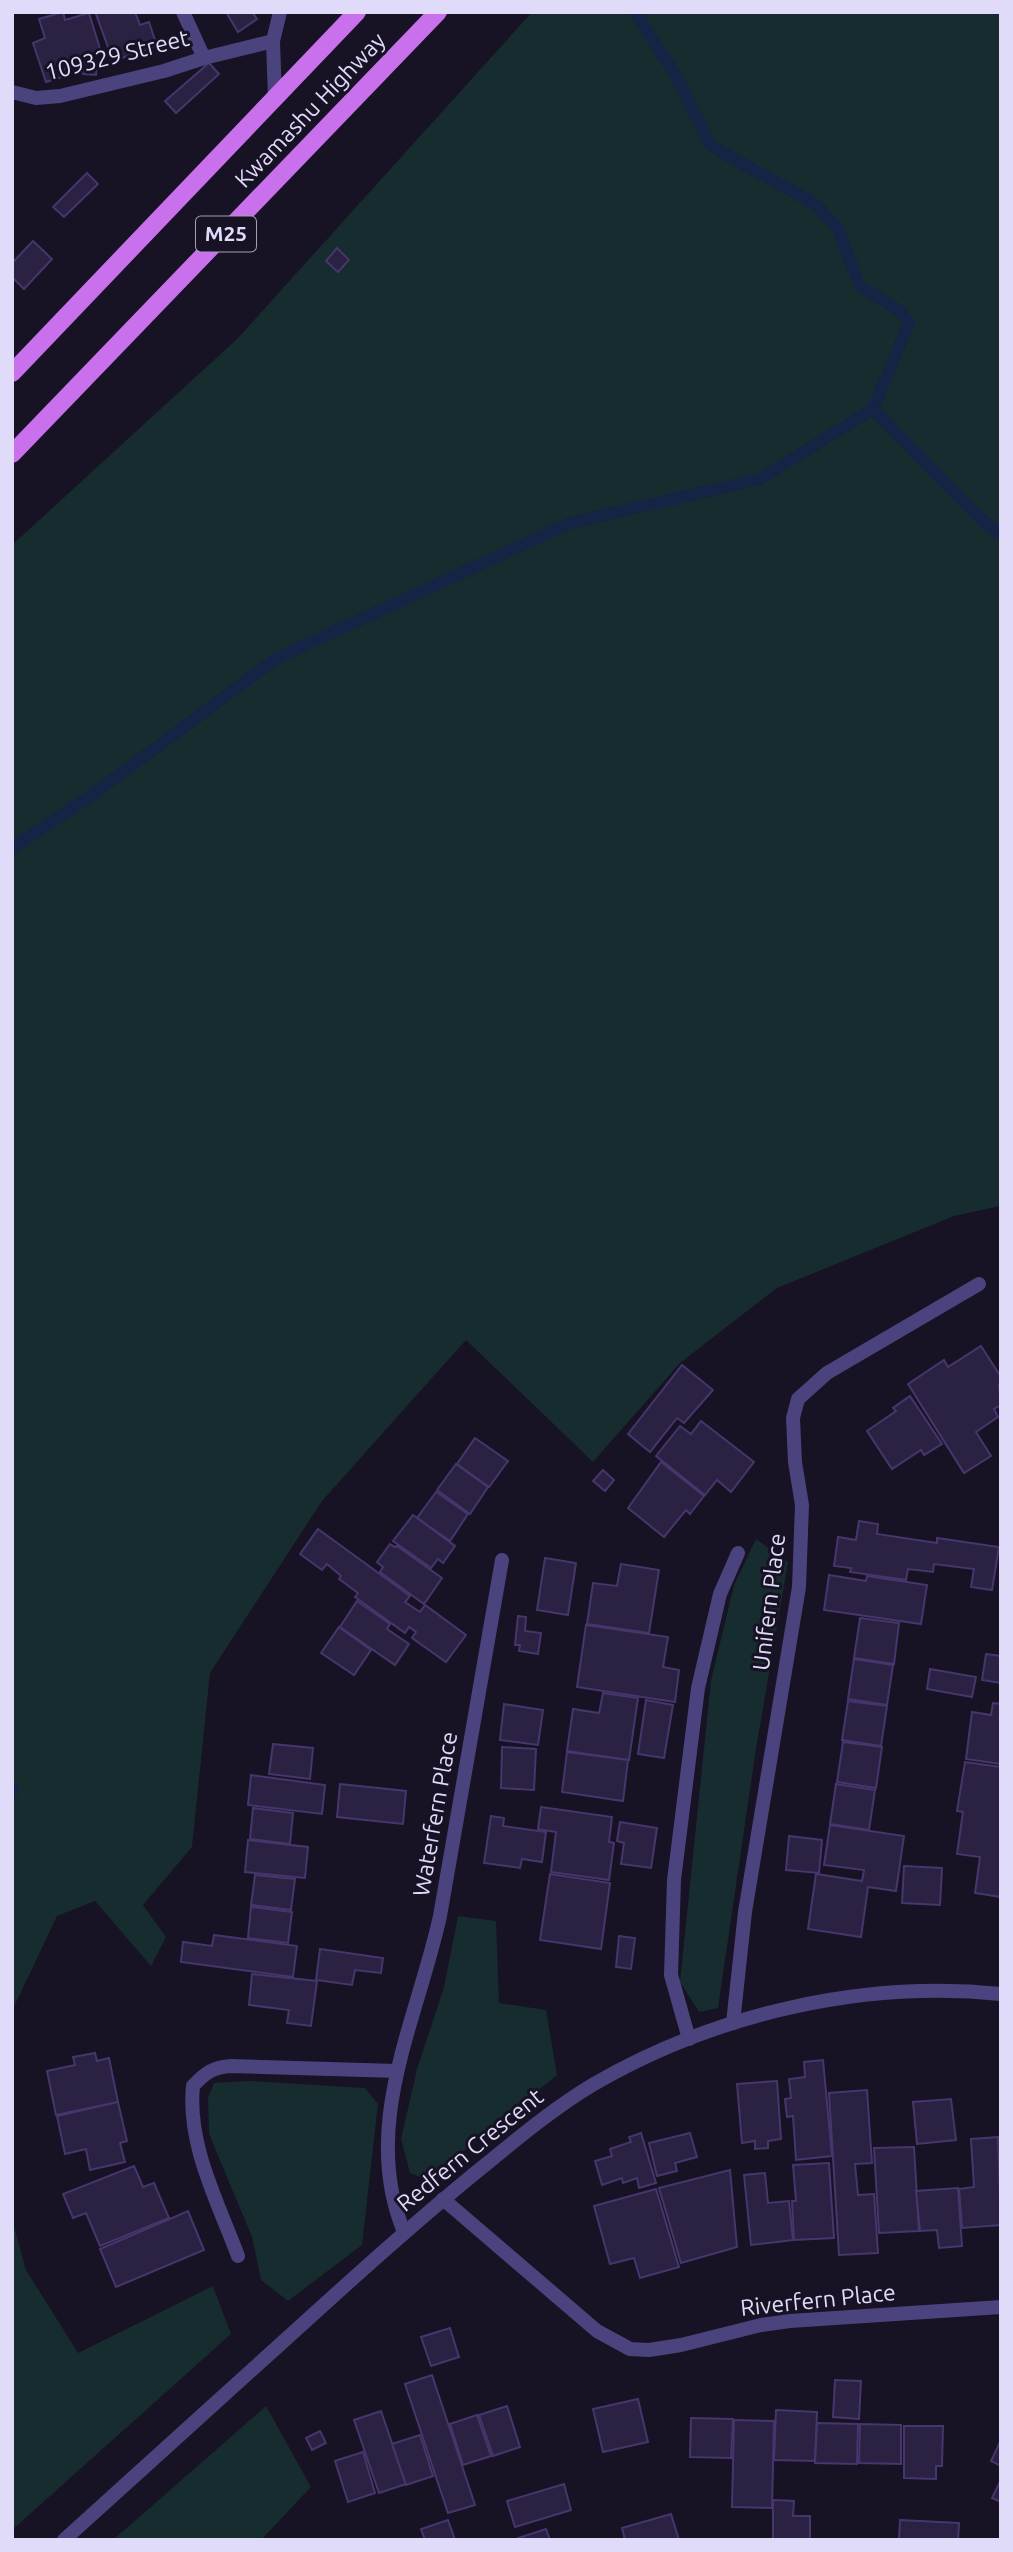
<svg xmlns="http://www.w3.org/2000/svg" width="1013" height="2552" viewBox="0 0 1013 2552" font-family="Ubuntu,sans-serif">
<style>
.green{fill:#162c2e}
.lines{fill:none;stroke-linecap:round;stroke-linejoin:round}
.stream{stroke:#152345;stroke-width:12}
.building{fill:#2b2143;stroke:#46366c;stroke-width:2}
.service{stroke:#4b437d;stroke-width:14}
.minor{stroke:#4b437d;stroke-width:14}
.primary{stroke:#c970ec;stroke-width:18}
.labels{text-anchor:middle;stroke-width:6;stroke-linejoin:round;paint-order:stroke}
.shield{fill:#171224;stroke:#a49fba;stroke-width:2}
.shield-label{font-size:21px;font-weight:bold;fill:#e1dbfa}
.street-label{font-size:23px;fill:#e1dbfa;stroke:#171224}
</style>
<rect width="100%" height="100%" fill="#171224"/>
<g class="green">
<polygon points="532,12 1001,12 1001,1206 954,1216 777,1288 680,1363 593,1462 466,1340 322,1501 210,1673 192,1847 143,1905 166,1937 151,1966 95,1901 57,1916 12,2011 12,545 237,339"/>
<polygon points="756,1539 788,1562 756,1749 718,2008 699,2012 680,1982 711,1680 734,1585"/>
<polygon points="458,1916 496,1921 499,2003 546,2010 557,2075 433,2176 425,2179 410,2173 401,2139 417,2069 444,1987"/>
<polygon points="250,2081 365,2088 378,2104 362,2245 288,2301 261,2280 252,2237 209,2134 208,2098 214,2083"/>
<polygon points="12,2219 26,2270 78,2353 213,2286 231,2334 12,2530"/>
<polygon points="266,2406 311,2487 261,2540 113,2540"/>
</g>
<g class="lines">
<g class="stream">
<polyline points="635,12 675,74 711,146 815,204 837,227 860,286 900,311 909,323 873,409"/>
<polyline points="12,848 89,797 277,658 570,523 760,479 873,409 975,513 1001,536"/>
<polyline points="12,1788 12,1792"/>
</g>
</g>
<g class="building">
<polygon points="63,12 65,20 89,13 101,52 76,60 78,64 64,69 66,76 46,82 33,43 45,38 39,19"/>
<polygon points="101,12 135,12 140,25 149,22 157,46 113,61 96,14"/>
<polygon points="226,12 252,12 257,19 238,32"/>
<polygon points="83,62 97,63 96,75 83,74"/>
<polygon points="209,63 219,74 176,113 165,101"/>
<polygon points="87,173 98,184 64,217 53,207"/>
<polygon points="33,241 52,259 24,289 12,277 12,263"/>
<polygon points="337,248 349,260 338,272 326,261"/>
<polygon points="981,1346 1001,1377 999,1386 1001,1405 994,1409 998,1417 976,1432 991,1456 964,1473 908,1384 944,1360 948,1367"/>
<polygon points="682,1365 713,1390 684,1423 677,1418 650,1452 628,1434"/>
<polygon points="910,1396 942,1444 924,1455 921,1450 892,1469 867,1431 896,1411 893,1408"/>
<polygon points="701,1421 754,1462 731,1492 717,1480 705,1495 656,1456 680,1426 691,1434"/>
<polygon points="475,1438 508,1461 489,1487 457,1464"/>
<polygon points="661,1462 704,1496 690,1514 686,1510 664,1537 628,1508"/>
<polygon points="456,1464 488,1487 470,1514 437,1490"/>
<polygon points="603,1470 614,1480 605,1491 593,1481"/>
<polygon points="436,1492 468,1514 450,1541 417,1518"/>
<polygon points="413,1515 455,1546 443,1563 438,1559 431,1568 393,1541"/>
<polygon points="859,1521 878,1524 877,1534 937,1543 937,1538 999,1547 992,1590 971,1587 974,1569 934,1564 933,1572 908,1569 906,1580 850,1572 851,1568 834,1566 838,1537 856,1540"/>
<polygon points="318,1529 410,1596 405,1602 420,1612 425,1605 466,1635 446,1662 412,1638 416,1632 409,1627 405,1633 355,1597 358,1593 339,1579 341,1576 327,1564 322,1570 300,1554"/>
<polygon points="390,1544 395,1547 397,1546 442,1578 424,1604 380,1572 383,1567 377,1562"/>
<polygon points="545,1558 576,1563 568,1615 537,1610"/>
<polygon points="621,1564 659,1570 649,1633 587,1624 593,1583 617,1586"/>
<polygon points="829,1575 866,1581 867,1576 927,1585 921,1624 824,1610"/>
<polygon points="357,1601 390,1624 387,1629 409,1644 395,1665 340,1627"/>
<polygon points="518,1616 526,1617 525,1631 541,1633 538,1654 519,1651 520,1645 515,1645"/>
<polygon points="860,1618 899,1623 894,1664 854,1658"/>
<polygon points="586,1625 668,1637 663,1667 679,1670 675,1702 577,1687"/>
<polygon points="339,1627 371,1650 354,1675 321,1653"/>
<polygon points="986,1654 1001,1656 1001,1683 982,1680"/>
<polygon points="854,1659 893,1665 887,1705 848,1699"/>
<polygon points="930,1669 976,1677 972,1697 927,1689"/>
<polygon points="603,1693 638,1698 629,1760 567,1751 573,1709 599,1713"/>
<polygon points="646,1700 673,1705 664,1758 638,1754"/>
<polygon points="848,1701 887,1706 881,1746 842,1740"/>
<polygon points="993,1703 1001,1704 1001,1764 966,1759 972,1712 991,1715"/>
<polygon points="504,1704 543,1710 538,1745 500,1740"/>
<polygon points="843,1742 882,1747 876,1788 837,1782"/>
<polygon points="273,1744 313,1748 310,1779 269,1774"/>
<polygon points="502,1747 536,1749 534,1790 501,1788"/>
<polygon points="567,1752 628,1760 623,1801 562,1792"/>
<polygon points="965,1762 1001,1767 1001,1897 975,1893 980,1857 957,1854 963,1812 957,1811"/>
<polygon points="251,1775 325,1785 322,1814 248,1805"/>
<polygon points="340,1784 406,1791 403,1824 337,1817"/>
<polygon points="836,1784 875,1790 869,1830 830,1824"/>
<polygon points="541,1807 612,1817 609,1842 614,1843 609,1880 551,1872 556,1832 538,1829"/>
<polygon points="253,1808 293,1813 290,1844 250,1839"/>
<polygon points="491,1816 504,1818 503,1826 546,1832 542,1862 522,1859 520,1868 484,1863"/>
<polygon points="620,1822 657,1828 651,1868 621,1864 624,1843 617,1841"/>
<polygon points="830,1825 904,1836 896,1891 868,1887 861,1937 808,1929 816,1874 862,1881 864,1870 824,1865"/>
<polygon points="789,1836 822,1840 819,1873 786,1870"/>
<polygon points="248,1840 308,1847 305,1878 245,1872"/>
<polygon points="904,1866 942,1868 940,1905 902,1903"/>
<polygon points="550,1874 610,1883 601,1949 540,1940"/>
<polygon points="255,1875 295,1879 291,1910 251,1905"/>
<polygon points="251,1907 292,1912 288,1943 248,1938"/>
<polygon points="214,1935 297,1946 293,1977 181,1962 183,1942 212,1946"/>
<polygon points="619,1936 635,1938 631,1969 616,1967"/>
<polygon points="320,1949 383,1958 381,1973 355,1970 352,1985 316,1980"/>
<polygon points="252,1974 317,1981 311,2026 287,2023 289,2010 249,2005"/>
<polygon points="95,2053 97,2061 109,2058 118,2102 56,2115 47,2071 75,2065 73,2057"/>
<polygon points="823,2060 832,2156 796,2160 793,2116 787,2117 785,2099 791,2098 789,2079 805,2077 804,2062"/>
<polygon points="777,2081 781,2139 768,2141 768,2148 755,2149 755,2141 742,2143 737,2084"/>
<polygon points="867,2090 872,2163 855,2164 858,2195 874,2194 878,2253 839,2255 829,2093"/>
<polygon points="951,2099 956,2140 917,2144 913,2102"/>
<polygon points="118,2102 127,2141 120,2143 125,2162 90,2170 86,2149 65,2154 57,2116"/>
<polygon points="641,2133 656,2183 639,2188 637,2178 623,2183 622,2178 602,2185 595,2161 612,2156 610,2149 631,2142 629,2137"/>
<polygon points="690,2133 697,2157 675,2163 677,2171 657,2176 649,2143"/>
<polygon points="998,2137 1001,2225 962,2228 959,2189 974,2187 971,2139"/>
<polygon points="914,2147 919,2231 879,2233 874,2148"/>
<polygon points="829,2163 834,2238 794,2240 792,2201 796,2201 793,2165"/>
<polygon points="134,2166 143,2187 154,2183 169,2218 100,2246 86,2213 73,2218 63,2194"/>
<polygon points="730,2170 737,2247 681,2263 659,2188"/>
<polygon points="765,2173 768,2203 789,2201 793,2240 751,2245 744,2175"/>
<polygon points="958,2188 962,2246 939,2248 937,2230 920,2231 916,2191"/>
<polygon points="656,2189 679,2267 640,2278 634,2258 610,2264 594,2206"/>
<polygon points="188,2211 204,2250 116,2287 100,2249"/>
<polygon points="450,2328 459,2357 431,2366 421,2337"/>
<polygon points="432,2375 475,2505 448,2513 405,2384"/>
<polygon points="835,2380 861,2381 859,2419 833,2417"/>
<polygon points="638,2399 648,2442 603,2452 593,2409"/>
<polygon points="507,2406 520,2447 493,2456 479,2415"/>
<polygon points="776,2410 817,2412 815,2461 774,2460"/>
<polygon points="381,2411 406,2484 379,2493 354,2420"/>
<polygon points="477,2415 491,2456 463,2465 450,2424"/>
<polygon points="691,2418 733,2419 731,2458 690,2457"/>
<polygon points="734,2420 774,2421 772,2508 732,2507"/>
<polygon points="817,2423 858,2424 857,2464 815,2463"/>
<polygon points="860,2424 901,2425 901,2464 859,2463"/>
<polygon points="904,2426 943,2426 942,2466 936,2466 936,2479 904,2478"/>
<polygon points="320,2431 326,2443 312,2450 306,2438"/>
<polygon points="420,2435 433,2476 406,2485 392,2444"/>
<polygon points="1001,2440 1001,2466 991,2461"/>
<polygon points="363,2452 375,2493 348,2502 335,2461"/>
<polygon points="1001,2480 1001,2502 992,2498"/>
<polygon points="564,2484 571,2510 515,2527 507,2501"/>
<polygon points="773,2500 794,2501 793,2516 810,2516 810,2540 773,2540"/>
<polygon points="671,2514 679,2540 625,2540 622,2528"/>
<polygon points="448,2520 455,2540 425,2540 421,2529"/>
<polygon points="900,2520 959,2523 958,2540 899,2540"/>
<polygon points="546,2529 550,2540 519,2540 518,2538"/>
</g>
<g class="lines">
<g class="service">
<polyline points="689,2039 671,1975 674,1880 698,1688 720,1594 738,1553"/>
<path d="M238,2256C218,2202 187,2145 193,2086C205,2073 213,2067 231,2066L397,2071"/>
</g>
<g class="minor">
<polyline points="183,12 204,58"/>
<polyline points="12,92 36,98 60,96 164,71 204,58 273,41"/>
<polyline points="275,99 273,41 280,12"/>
<polyline points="733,2023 745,1912 799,1587 802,1505 795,1462 793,1418 798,1399 827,1373 979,1284"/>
<polyline points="443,2199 597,2331 630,2349 649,2350 681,2345 761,2325 790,2321 1001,2307"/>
<path d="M404,2232C360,2126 417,2021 440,1916L502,1560"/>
<path d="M64,2540C152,2460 240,2381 328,2301C381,2253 434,2206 490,2161C523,2134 557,2106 594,2084C715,2014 862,1980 1001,1994"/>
</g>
<g class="primary">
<polyline points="12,373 357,12"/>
<polyline points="12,454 438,12"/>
</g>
</g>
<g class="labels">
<rect class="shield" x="196" y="216.5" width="60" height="35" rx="5"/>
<g class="shield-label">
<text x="226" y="241">M25</text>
</g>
<g class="street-label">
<text transform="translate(117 55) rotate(-14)" y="8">109329 Street</text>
<text transform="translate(310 110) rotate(-46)" y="8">Kwamashu Highway</text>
<text transform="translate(769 1602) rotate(-83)" y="8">Unifern Place</text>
<text transform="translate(435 1814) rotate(-80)" y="8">Waterfern Place</text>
<text transform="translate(470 2150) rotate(-39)" y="8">Redfern Crescent</text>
<text transform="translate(818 2300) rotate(-6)" y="8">Riverfern Place</text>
</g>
</g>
<rect width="1013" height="2552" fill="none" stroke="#e1dbfa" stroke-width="28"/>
</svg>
